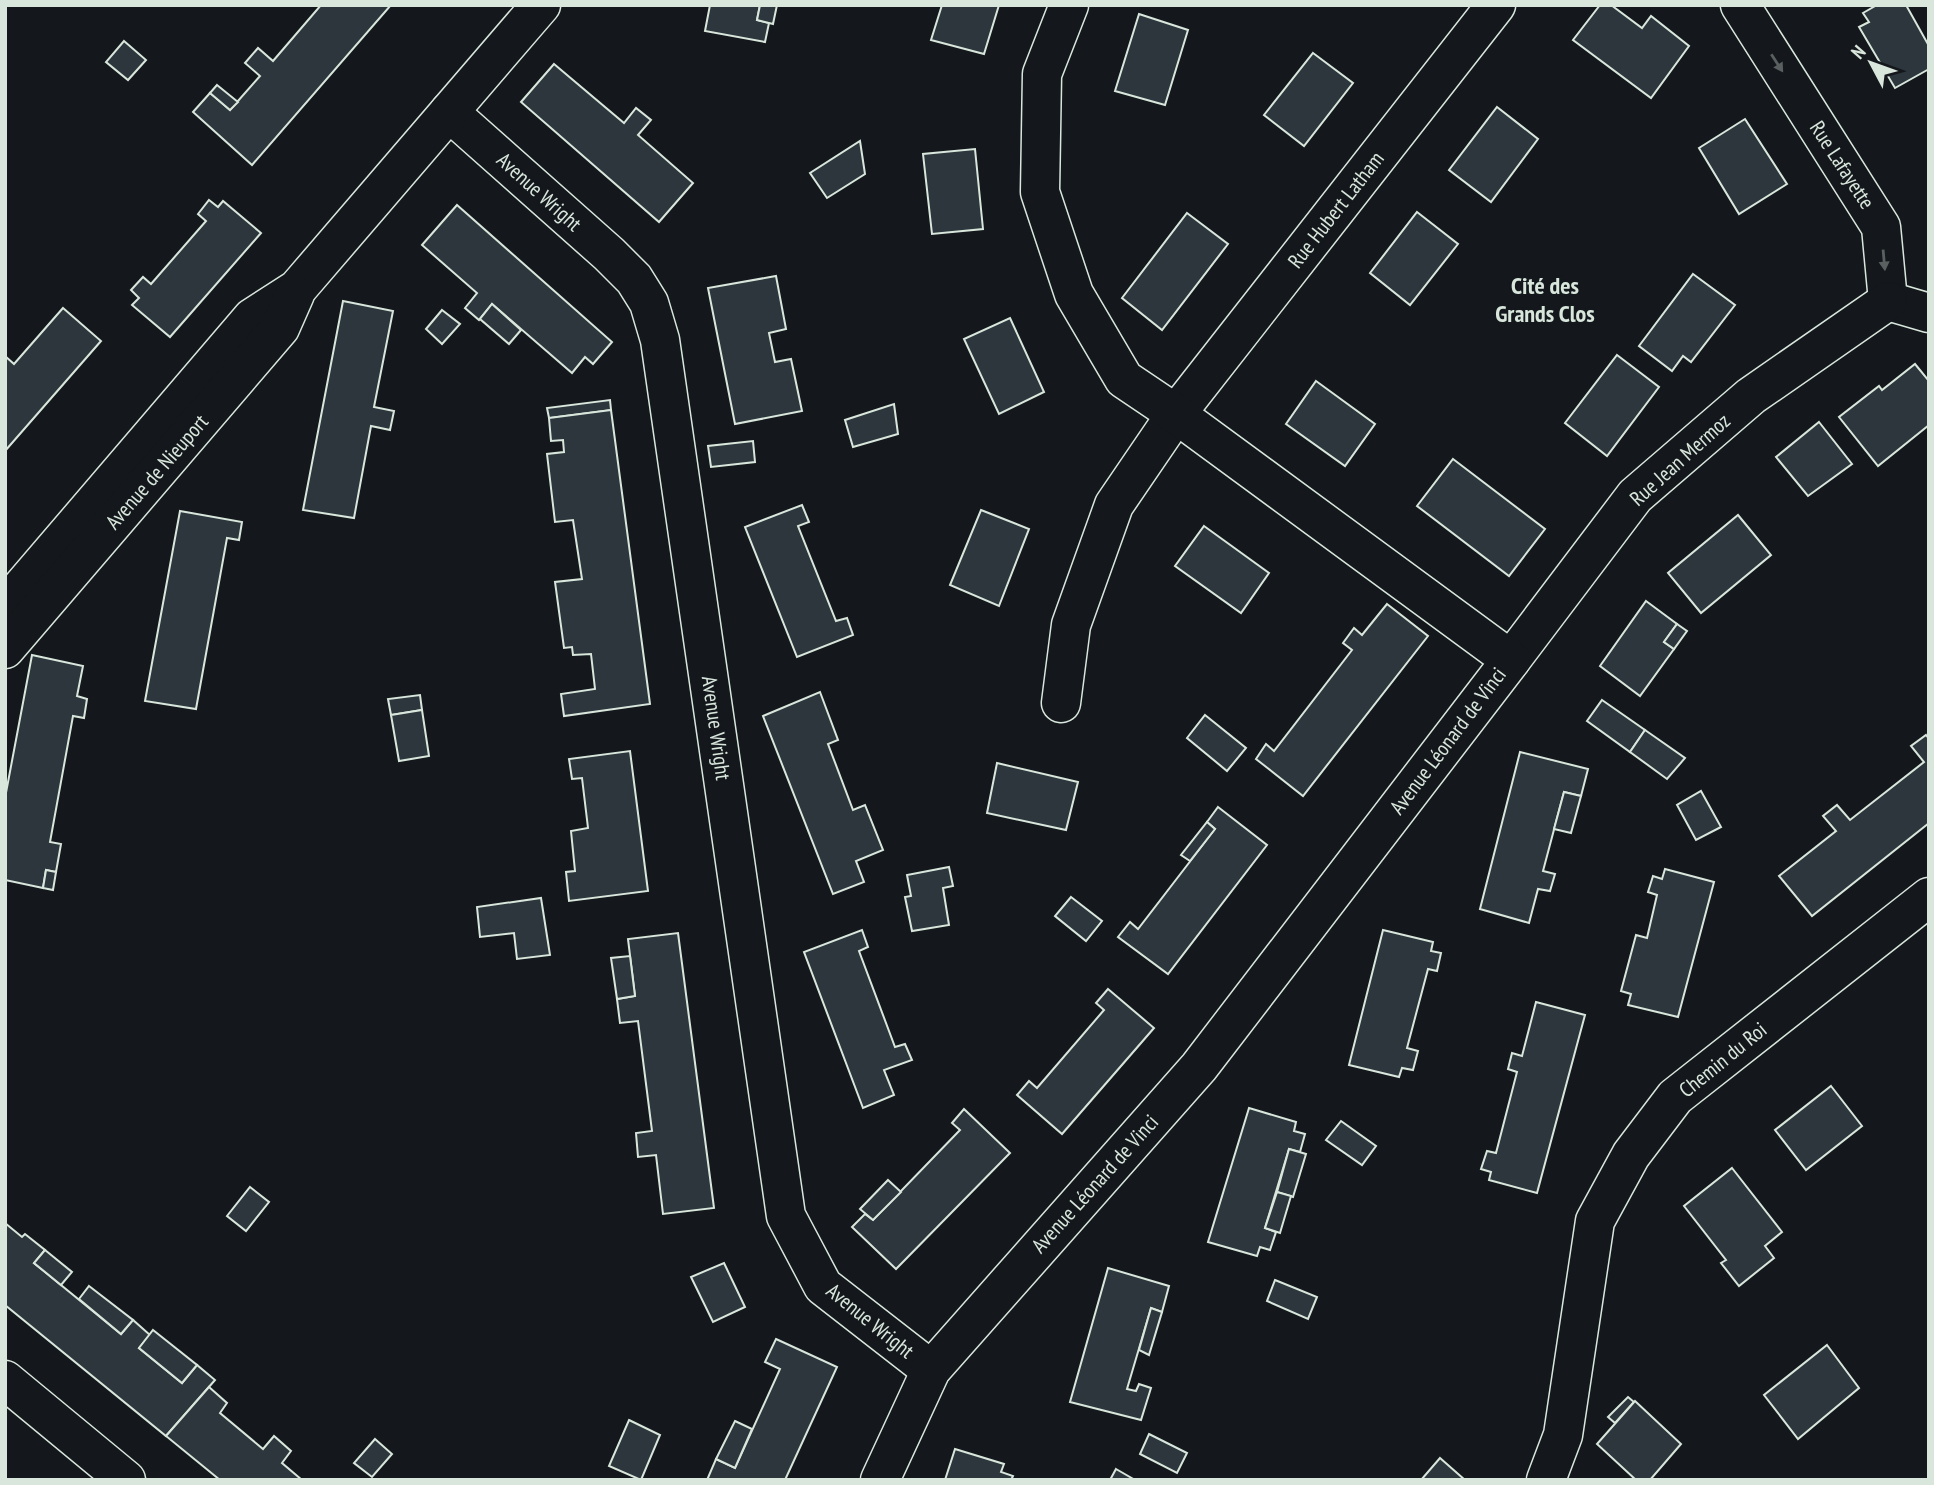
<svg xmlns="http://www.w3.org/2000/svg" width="1934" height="1485" viewBox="0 0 1934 1485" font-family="'PT Sans Narrow',sans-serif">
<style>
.building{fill:#2c363c;stroke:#d8e6dc;stroke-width:2}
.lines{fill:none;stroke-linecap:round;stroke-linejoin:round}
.minor-casing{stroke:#d8e6dc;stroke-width:41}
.minor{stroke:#14181c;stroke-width:38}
.oneway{fill:#59605f}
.labels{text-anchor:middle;stroke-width:5;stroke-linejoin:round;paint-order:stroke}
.street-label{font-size:21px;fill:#d8e6dc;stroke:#14181c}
.quarter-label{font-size:24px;font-weight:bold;fill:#d8e6dc;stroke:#14181c}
</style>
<rect width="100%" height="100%" fill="#14181c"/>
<g class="building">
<polygon points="321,5 391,5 252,165 193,112 210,93 230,110 260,76 245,63 258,48 273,61"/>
<polygon points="710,5 760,5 757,20 769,23 765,42 705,31"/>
<polygon points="760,5 777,5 773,24 757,20"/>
<polygon points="942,5 999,5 984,54 931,40"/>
<polygon points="1600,5 1611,5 1642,28 1651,16 1689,46 1651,98 1573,40"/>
<polygon points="1877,5 1906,5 1929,46 1929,69 1895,88 1859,27 1869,22 1863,13"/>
<polygon points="1139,14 1188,30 1165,105 1115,91"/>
<polygon points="124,41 146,60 128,80 106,62"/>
<polygon points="1313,53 1353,83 1304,146 1264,115"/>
<polygon points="554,64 624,123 636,108 651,120 638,135 693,183 659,222 521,102"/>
<polygon points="217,85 238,102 230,110 210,93"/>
<polygon points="1497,107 1538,139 1491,202 1449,170"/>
<polygon points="1745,119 1787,184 1739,214 1699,148"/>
<polygon points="860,141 865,174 827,198 810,173"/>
<polygon points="975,149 983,229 932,234 923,154"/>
<polygon points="209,200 218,207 223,201 261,233 170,337 132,305 139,298 131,290 143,277 151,284 206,221 198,214"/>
<polygon points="457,205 612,342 593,364 585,357 572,373 492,304 479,320 465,308 477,293 422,245"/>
<polygon points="1417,212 1458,244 1410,305 1370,273"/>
<polygon points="1187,213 1228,244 1162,330 1122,298"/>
<polygon points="1693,274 1735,305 1691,362 1683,356 1672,371 1639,346"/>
<polygon points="776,276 786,329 769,333 775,362 791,359 802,411 735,424 708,288"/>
<polygon points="343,301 393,311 374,407 394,411 390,430 371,426 354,518 303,510"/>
<polygon points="492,304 521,330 509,344 480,319"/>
<polygon points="63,308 101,341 5,451 5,356 14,364"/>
<polygon points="442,310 460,324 442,344 426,329"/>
<polygon points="1010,318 1044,392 999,414 964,339"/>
<polygon points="1617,355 1659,387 1607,456 1565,423"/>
<polygon points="1915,364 1929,381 1929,425 1878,466 1839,417 1879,386 1882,390"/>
<polygon points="1316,381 1375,424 1345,466 1286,424"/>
<polygon points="610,400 611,410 549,418 547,408"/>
<polygon points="894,404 898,434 853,447 845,420"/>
<polygon points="611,410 650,704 564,716 561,694 595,689 591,654 573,655 572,647 564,648 555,582 582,579 573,520 555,522 547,454 564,452 563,440 551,441 549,418"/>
<polygon points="1819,422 1852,464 1808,496 1776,457"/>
<polygon points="753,441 755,462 711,467 708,446"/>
<polygon points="1453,459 1545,529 1509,576 1417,506"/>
<polygon points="802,505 809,522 798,526 836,621 847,618 853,635 797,657 745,527"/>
<polygon points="981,510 1029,529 999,606 950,585"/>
<polygon points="180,511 242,522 239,540 227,538 196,709 145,701"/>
<polygon points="1738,515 1771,555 1701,613 1668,573"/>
<polygon points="1204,526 1269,573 1241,613 1175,566"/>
<polygon points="1646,601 1677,624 1664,642 1674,649 1640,696 1600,666"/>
<polygon points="1387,604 1428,636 1303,796 1256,759 1266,744 1274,751 1352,650 1343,643 1354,628 1362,635"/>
<polygon points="1677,624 1687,631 1674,649 1664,642"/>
<polygon points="32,655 83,666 77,696 87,699 84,718 73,716 50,842 61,844 56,872 46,870 43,888 5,880 5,798"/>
<polygon points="820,692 838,740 828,744 853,810 865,805 883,850 856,861 864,882 833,894 763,716"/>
<polygon points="420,695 422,710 391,715 388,699"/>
<polygon points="1602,700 1645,730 1630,752 1587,721"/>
<polygon points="422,710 429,756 399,761 391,715"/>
<polygon points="1205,715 1246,748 1227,771 1187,738"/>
<polygon points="1645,730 1685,758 1667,779 1630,752"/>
<polygon points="1926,735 1929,739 1929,823 1812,916 1779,876 1836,831 1823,816 1837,805 1850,820 1924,762 1911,746"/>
<polygon points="630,751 648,891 569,901 566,872 575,871 571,831 588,828 582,778 572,779 569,759"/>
<polygon points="1520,752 1588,769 1581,796 1564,792 1543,871 1555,874 1550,891 1538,889 1529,923 1480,909"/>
<polygon points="997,763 1078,782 1066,830 987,813"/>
<polygon points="1701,791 1721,827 1696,840 1677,805"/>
<polygon points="1564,792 1581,796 1571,833 1554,829"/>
<polygon points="1218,807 1267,845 1168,974 1118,937 1130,922 1138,929 1215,829 1207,822"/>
<polygon points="1207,822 1215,829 1190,861 1181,855"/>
<polygon points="949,867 953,886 943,888 949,925 912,931 905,897 911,896 907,875"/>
<polygon points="1665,869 1714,882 1678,1017 1628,1005 1631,994 1621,991 1636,935 1647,938 1657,895 1648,892 1653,876 1662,879"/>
<polygon points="46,870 56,872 53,890 43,888"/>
<polygon points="1071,897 1102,921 1086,941 1055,916"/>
<polygon points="541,898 550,955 517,959 514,933 480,937 477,907"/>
<polygon points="862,930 868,947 859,951 895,1047 905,1044 912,1060 884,1070 894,1095 863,1108 804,952"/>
<polygon points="1383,930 1433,942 1431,951 1441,953 1437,971 1428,969 1407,1048 1418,1051 1413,1070 1402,1068 1399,1077 1349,1065"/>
<polygon points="678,933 714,1208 663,1214 656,1155 638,1157 636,1133 652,1131 638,1021 620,1023 617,999 635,996 628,939"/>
<polygon points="630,956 635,996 617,999 611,958"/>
<polygon points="1108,989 1154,1028 1062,1134 1017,1095 1029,1081 1037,1088 1104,1010 1096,1003"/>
<polygon points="1536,1002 1585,1015 1537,1193 1489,1180 1491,1172 1481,1169 1487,1151 1496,1153 1517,1072 1508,1069 1512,1053 1522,1056"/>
<polygon points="1831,1086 1862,1126 1806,1170 1775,1130"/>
<polygon points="1249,1108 1296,1122 1294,1131 1305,1134 1300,1152 1289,1149 1265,1228 1276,1232 1270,1250 1260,1247 1257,1256 1208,1242"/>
<polygon points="964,1109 1010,1153 896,1269 852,1227 865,1214 873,1220 960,1130 952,1123"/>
<polygon points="1341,1121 1376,1146 1362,1165 1326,1140"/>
<polygon points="1289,1149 1306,1154 1293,1197 1277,1192"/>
<polygon points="1732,1168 1782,1232 1765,1246 1774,1258 1739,1286 1721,1263 1726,1260 1684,1206"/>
<polygon points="888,1180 901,1192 873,1220 860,1209"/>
<polygon points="250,1187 269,1202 246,1231 227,1216"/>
<polygon points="1277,1192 1291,1196 1280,1233 1265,1228"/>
<polygon points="5,1223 22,1237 25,1234 45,1250 34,1263 121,1334 133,1320 150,1335 139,1348 182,1383 197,1365 215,1380 166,1436 5,1305"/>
<polygon points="45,1250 72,1272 61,1285 34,1263"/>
<polygon points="724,1263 745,1307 713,1322 691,1277"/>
<polygon points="1108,1268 1169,1286 1162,1312 1151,1308 1127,1389 1136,1391 1139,1384 1151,1388 1141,1420 1070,1402"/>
<polygon points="1275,1280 1317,1297 1308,1319 1267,1301"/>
<polygon points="89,1286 133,1320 121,1334 79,1299"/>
<polygon points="1151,1308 1162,1312 1149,1355 1139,1350"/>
<polygon points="153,1330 197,1365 182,1383 139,1348"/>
<polygon points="776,1339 837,1367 785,1480 707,1480 716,1459 735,1468 780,1369 765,1362"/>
<polygon points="1827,1345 1859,1388 1798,1439 1764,1395"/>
<polygon points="209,1387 227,1403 220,1413 263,1449 274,1436 291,1451 282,1463 302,1480 220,1480 166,1436"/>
<polygon points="1628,1397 1634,1402 1615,1423 1608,1417"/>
<polygon points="1635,1401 1681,1444 1650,1480 1636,1480 1597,1444"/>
<polygon points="629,1420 660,1435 641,1480 609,1466"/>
<polygon points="735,1421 752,1429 735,1468 716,1459"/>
<polygon points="1149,1434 1187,1453 1177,1473 1140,1454"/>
<polygon points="375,1439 392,1454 372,1477 354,1463"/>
<polygon points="955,1449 1004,1464 1001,1472 1013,1476 1011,1480 945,1480"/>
<polygon points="1440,1458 1465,1480 1421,1480"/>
<polygon points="1116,1469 1135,1480 1110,1480"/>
</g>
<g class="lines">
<g class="minor-casing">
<g id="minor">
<polyline points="1740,5 1881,227 1888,301"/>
<polyline points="449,112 609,254 634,279 649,303 660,340 786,1216 823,1286 931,1370"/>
<polyline points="1888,301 1929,313"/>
<polyline points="5,607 252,318 297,289 541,5"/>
<polyline points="5,649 280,328 295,294"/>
<polyline points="1511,660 1635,496 1751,396 1888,301"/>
<polyline points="1061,703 1071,625 1114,505 1176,414 1496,5"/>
<polyline points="5,1380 126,1480"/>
<polyline points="880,1480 931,1370 1199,1067 1511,660 1176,414 1124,379 1074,294 1040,192 1042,74 1069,5"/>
<polyline points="1546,1480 1563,1435 1595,1221 1631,1155 1675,1097 1929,897"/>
</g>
</g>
<use href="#minor" class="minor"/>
</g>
<defs><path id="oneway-solid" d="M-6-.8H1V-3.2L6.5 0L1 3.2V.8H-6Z" transform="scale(1.75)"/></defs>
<g class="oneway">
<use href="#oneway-solid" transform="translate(1777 63) rotate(57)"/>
<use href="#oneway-solid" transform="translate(1884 260) rotate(85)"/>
</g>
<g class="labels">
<g class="street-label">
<text transform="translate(1842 165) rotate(57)" y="7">Rue Lafayette</text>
<text transform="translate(539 192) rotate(42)" y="7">Avenue Wright</text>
<text transform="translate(1336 210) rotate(-52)" y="7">Rue Hubert Latham</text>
<text transform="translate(1680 460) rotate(-42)" y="7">Rue Jean Mermoz</text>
<text transform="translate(157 472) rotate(-49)" y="7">Avenue de Nieuport</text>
<text transform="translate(716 728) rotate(82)" y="7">Avenue Wright</text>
<text transform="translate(1448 741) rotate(-53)" y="7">Avenue Léonard de Vinci</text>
<text transform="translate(1723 1060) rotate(-39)" y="7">Chemin du Roi</text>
<text transform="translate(1095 1184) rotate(-48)" y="7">Avenue Léonard de Vinci</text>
<text transform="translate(870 1321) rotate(39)" y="7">Avenue Wright</text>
</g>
<g class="quarter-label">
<text x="1545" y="294">Cité des<tspan x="1545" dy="28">Grands Clos</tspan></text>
</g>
</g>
<rect width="1934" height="1485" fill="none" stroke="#d8e6dc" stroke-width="14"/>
<g transform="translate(1871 63) rotate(311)" stroke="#14181c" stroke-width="5" paint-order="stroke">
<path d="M0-5L12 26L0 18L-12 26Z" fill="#d8e6dc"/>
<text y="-10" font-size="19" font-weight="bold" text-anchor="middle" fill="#d8e6dc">N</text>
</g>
</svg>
